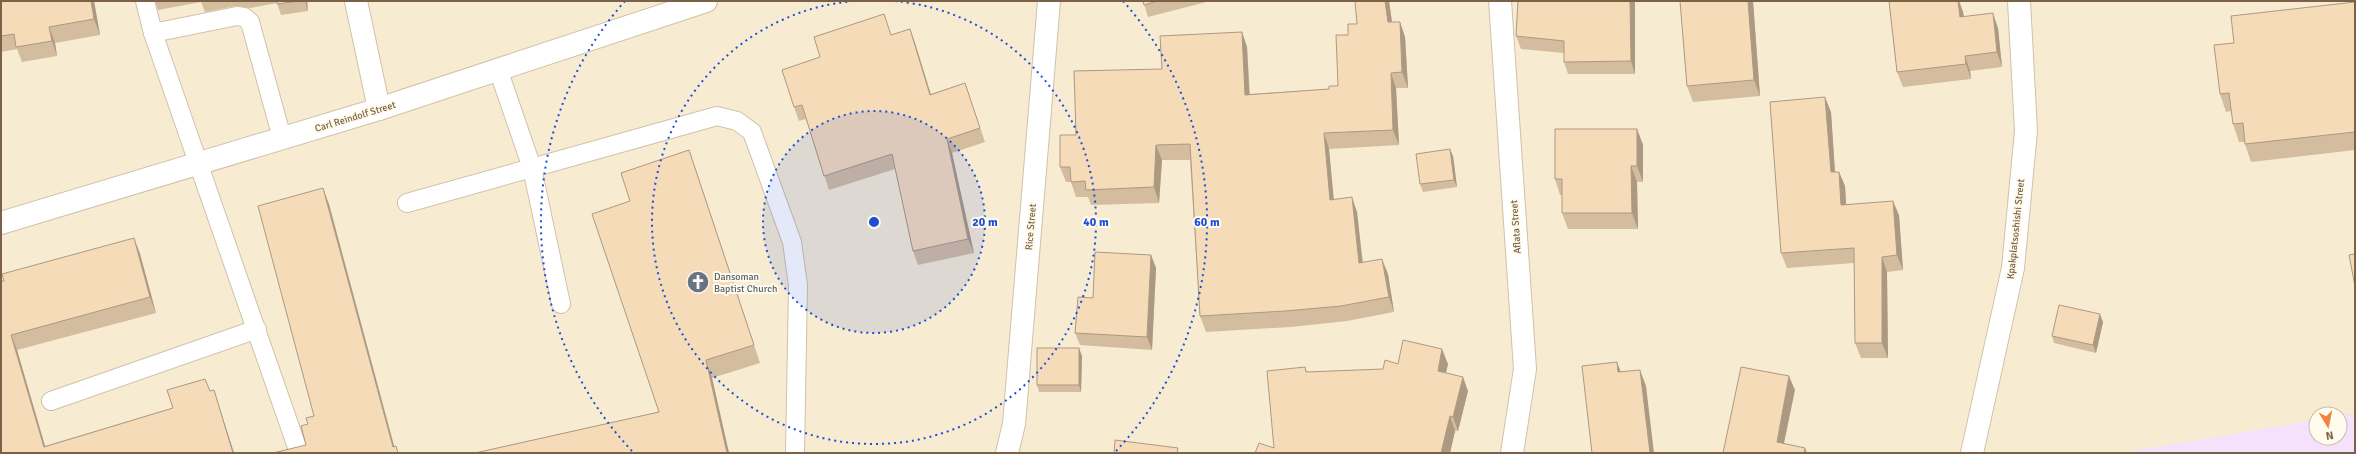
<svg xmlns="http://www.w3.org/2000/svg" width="2356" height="454" viewBox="0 0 2356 454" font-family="Signika,sans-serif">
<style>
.residential{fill:#f7ecd2;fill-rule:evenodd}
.education{fill:#f5e1fb}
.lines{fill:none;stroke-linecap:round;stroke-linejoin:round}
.service-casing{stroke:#d1c1a9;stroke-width:20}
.minor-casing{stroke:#d1c1a9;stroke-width:24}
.service{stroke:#fff;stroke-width:18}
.minor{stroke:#fff;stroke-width:22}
.wall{fill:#d4bc9f}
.shaded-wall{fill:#ac9982}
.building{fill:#f6dbb9;stroke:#ac9982}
.ring{fill:none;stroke:#1d4ed8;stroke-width:2;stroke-dasharray:2 4}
.labels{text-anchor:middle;stroke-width:4;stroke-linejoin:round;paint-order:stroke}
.street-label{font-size:10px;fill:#7a6147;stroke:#fffbed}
.worship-label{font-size:10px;fill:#5b616d;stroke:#fffbed;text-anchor:start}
.centre{fill:#1d4ed8;stroke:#fffbed;stroke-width:2}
.ring-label{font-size:12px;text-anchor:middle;font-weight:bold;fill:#1d4ed8;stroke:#fffbed;stroke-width:4;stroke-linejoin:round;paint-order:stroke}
</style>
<rect width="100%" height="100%" fill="#fef8e4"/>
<path class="residential" d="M1,1H2355V453H1ZM2316,414H2340V438H2316Z"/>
<polygon class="education" points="2355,413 2355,453 2121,453 2316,420 2316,438 2340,438 2340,416"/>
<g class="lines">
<g class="service-casing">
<g id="service">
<polyline points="145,1 153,33 299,453"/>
<polyline points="153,33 237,16 244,17 250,22 282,138"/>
<polyline points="498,69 532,168 561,304"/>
<polyline points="407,203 717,116 737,121 752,132 792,242 798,285 795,453"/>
<polyline points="51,401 257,329"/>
</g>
</g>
<g class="minor-casing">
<g id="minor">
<polyline points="356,1 379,109"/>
<polyline points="1500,1 1525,369 1512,453"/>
<polyline points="1,223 379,109 706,1"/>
<polyline points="1007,453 1014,424 1049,1"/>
<polyline points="1972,453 2013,268 2026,131 2019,1"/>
</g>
</g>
<use href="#service" class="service"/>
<use href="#minor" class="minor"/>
</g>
<g class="wall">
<polygon points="1,1 94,1 100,35 55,43 57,56 22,62 17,49 1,52"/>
<polygon points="155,1 307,1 308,11 281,15 277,3 250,8 235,6 205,12 201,2 158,10"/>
<polygon points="1143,1 1210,1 1148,17"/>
<polygon points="1355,1 1389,1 1392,22 1400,22 1405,37 1408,88 1396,88 1399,145 1329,149 1334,199 1357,212 1363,262 1388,274 1394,312 1347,321 1291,327 1206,332 1200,316 1190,160 1162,160 1159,203 1091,205 1088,197 1076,197 1071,182 1066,182 1060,167 1076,135 1162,69 1242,32 1247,47 1250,94 1329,89 1338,86 1348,35 1357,24"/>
<polygon points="1635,1 1635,74 1568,74 1564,62 1564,53 1521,49 1516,36"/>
<polygon points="1753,1 1760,96 1693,102 1687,86"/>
<polygon points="1889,1 1959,1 1963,12 1964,17 1998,28 2002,67 1970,71 1971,79 1903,87 1897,72"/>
<polygon points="2355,2 2355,150 2251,162 2245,144 2245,142 2239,142 2233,124 2231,111 2226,112 2220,94 2234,43"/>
<polygon points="910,29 915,43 931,94 965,83 985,142 952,153 974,253 918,265 913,251 895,169 829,190 806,119 799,121 794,107 892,35"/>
<polygon points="1831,112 1835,172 1839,172 1845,186 1846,204 1899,215 1903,270 1887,272 1888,358 1861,358 1855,343 1854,263 1787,268 1781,253"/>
<polygon points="1637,129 1643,145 1643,182 1637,182 1638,229 1568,229 1562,213 1562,195 1560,195 1555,179"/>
<polygon points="689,150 760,363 712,378 729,453 475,453 659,412 630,201"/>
<polygon points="1453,156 1457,187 1423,192 1420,184"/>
<polygon points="134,238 140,254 156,313 17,350 45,446 173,408 205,379 210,391 214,390 219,406 234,453 1,453 4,281"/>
<polygon points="1151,255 1156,268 1152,350 1080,345 1075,333 1093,298"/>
<polygon points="2103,322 2096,353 2054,343 2052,336"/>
<polygon points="1082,356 1081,392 1039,392 1037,385"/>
<polygon points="1398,364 1448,364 1446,373 1468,391 1458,431 1455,431 1450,453 1255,453 1274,448 1305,367 1307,372 1383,369"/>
</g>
<g class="shaded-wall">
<polygon points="91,1 94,1 100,35 94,19"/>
<polygon points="305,1 307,1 308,11"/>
<polygon points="1385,1 1389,1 1394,37 1388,22"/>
<polygon points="1630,1 1635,1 1635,74 1631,61"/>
<polygon points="1748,1 1753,1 1760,96 1754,80"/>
<polygon points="1958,1 1959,1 1963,12 1966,32 1960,17"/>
<polygon points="1993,13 1998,28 2002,67 1997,52"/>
<polygon points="1400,22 1405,37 1408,88 1402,72"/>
<polygon points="49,27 55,43 57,56 52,41"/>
<polygon points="910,29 915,43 935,109 930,95"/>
<polygon points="1242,32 1247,47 1250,110 1245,95"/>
<polygon points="1965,56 1970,71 1971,79 1966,64"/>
<polygon points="1391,73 1396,88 1399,145 1393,130"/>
<polygon points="1825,97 1831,112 1836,187 1831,172"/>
<polygon points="1637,129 1643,145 1643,182 1637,166"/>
<polygon points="1324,133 1329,149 1335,215 1330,200"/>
<polygon points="947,139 952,153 974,253 968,239"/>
<polygon points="1156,145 1162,160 1159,203 1154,187"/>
<polygon points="1450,149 1453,156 1457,187 1454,180"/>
<polygon points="1631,166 1637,182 1638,229 1632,213"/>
<polygon points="1839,172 1845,186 1847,220 1841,205"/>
<polygon points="323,188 329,204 396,453 393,447"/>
<polygon points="1352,197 1357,212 1364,278 1359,263"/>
<polygon points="1893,201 1899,215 1903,270 1897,255"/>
<polygon points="134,238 140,254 156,313 150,297"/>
<polygon points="1151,255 1156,268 1152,350 1147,337"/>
<polygon points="1882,257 1887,272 1888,358 1882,343"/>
<polygon points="1382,259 1388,274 1394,312 1389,297"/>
<polygon points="2100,314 2103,322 2096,353 2093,345"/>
<polygon points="11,335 17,350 47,453 44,447"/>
<polygon points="1079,348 1082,356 1081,392 1079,385"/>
<polygon points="1442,349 1448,364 1443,385 1438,371"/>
<polygon points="706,360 712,378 729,453 727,453"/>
<polygon points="1617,362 1623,378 1618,372"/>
<polygon points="1640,370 1646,386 1654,453 1650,453"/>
<polygon points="1789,376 1795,390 1782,453 1777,442"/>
<polygon points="1463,377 1468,391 1458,431 1453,417"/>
<polygon points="214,390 219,406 234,453 233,453"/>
<polygon points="1450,416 1455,431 1450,453 1441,453"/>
<polygon points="1805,448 1807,453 1804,453"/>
</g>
<g class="building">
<polygon points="1,1 91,1 94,19 49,27 52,41 16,47 14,34 1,36"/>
<polygon points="277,1 299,1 277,4"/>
<polygon points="1143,1 1157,1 1144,5"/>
<polygon points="1355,1 1385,1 1388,22 1400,22 1402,72 1391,73 1393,130 1324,133 1330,200 1352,197 1359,263 1382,259 1389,297 1341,306 1285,311 1200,316 1190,144 1156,145 1154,187 1086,190 1085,181 1071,182 1070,167 1060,167 1060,135 1076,135 1074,71 1162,69 1160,36 1242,32 1245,95 1329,89 1329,86 1338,86 1336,35 1348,35 1348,24 1357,24"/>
<polygon points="1518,1 1630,1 1631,61 1564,62 1564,41 1516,36"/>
<polygon points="1680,1 1748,1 1754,80 1687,86"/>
<polygon points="1889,1 1958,1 1960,17 1993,13 1997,52 1965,56 1966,64 1897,72"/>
<polygon points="2355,2 2355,132 2245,144 2243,123 2233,124 2229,93 2220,94 2214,45 2234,43 2231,16"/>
<polygon points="884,14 891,35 910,29 930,95 965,83 980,128 947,139 968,239 913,251 892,154 824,176 802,105 794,107 782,70 820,57 814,37"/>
<polygon points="1825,97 1831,172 1839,172 1841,205 1893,201 1897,255 1882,257 1882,343 1855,343 1854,248 1781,253 1770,102"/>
<polygon points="1555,129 1637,129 1637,166 1631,166 1632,213 1562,213 1562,179 1555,179"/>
<polygon points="1450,149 1454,180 1420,184 1416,154"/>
<polygon points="689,150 754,345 706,360 727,453 475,453 659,412 592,214 630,201 621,173"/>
<polygon points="323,188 393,447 396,446 398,453 273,453 306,445 301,426 308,424 306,418 314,416 258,206"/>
<polygon points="134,238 150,297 11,335 44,447 173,408 167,390 205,379 210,391 214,390 233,453 1,453 1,281 4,281 2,274"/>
<polygon points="1095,252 1151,255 1147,337 1075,333 1078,297 1093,298"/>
<polygon points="2355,254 2355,286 2349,255"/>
<polygon points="2059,305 2100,314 2093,345 2052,336"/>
<polygon points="1403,340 1442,349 1438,371 1463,377 1453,417 1450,416 1441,453 1255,453 1259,443 1274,448 1267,371 1305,367 1306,372 1383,369 1385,360 1398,364"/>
<rect x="1037" y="348" width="42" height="37"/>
<polygon points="1617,362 1618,372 1640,370 1650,453 1592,453 1582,366"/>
<polygon points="1741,367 1789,376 1777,442 1805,448 1804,453 1723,453"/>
<polygon points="1115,440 1178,448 1177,453 1114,453"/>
</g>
<circle cx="874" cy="222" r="111" fill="#1d4ed8" fill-opacity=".12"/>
<g class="ring">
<circle cx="874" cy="222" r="111"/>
<path d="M895 1A222 222 0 1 1 853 1"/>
<path d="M632 451A333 333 0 0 1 625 1M1123 1A333 333 0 0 1 1116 451"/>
</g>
<defs>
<g id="church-disc" transform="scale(1.15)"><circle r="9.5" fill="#6b7280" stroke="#fffbed"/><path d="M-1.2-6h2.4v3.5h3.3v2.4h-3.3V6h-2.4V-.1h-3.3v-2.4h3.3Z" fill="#fff"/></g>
</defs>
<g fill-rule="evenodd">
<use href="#church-disc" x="698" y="282"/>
</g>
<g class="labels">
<g class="street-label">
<text transform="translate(355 116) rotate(-17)" y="4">Carl Reindolf Street</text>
<text transform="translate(1030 227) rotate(-85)" y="4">Rice Street</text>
<text transform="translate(1515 227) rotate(-94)" y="4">Aflata Street</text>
<text transform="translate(2015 229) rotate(-84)" y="4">Kpakplatsoshishi Street</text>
</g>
<g class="worship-label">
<text x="714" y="280">Dansoman<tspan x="714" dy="12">Baptist Church</tspan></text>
</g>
</g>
<circle cx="874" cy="222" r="6" class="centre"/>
<g class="ring-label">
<text x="985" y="226">20 m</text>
<text x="1096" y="226">40 m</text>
<text x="1207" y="226">60 m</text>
</g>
<rect width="2356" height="454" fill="none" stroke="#7a6147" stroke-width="4"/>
<g transform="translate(2328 426) rotate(170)"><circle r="19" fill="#fffbed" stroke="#cabdab"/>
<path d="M0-3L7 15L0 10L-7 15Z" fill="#f3843f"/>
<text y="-6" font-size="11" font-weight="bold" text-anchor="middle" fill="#7a6147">N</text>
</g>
</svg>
